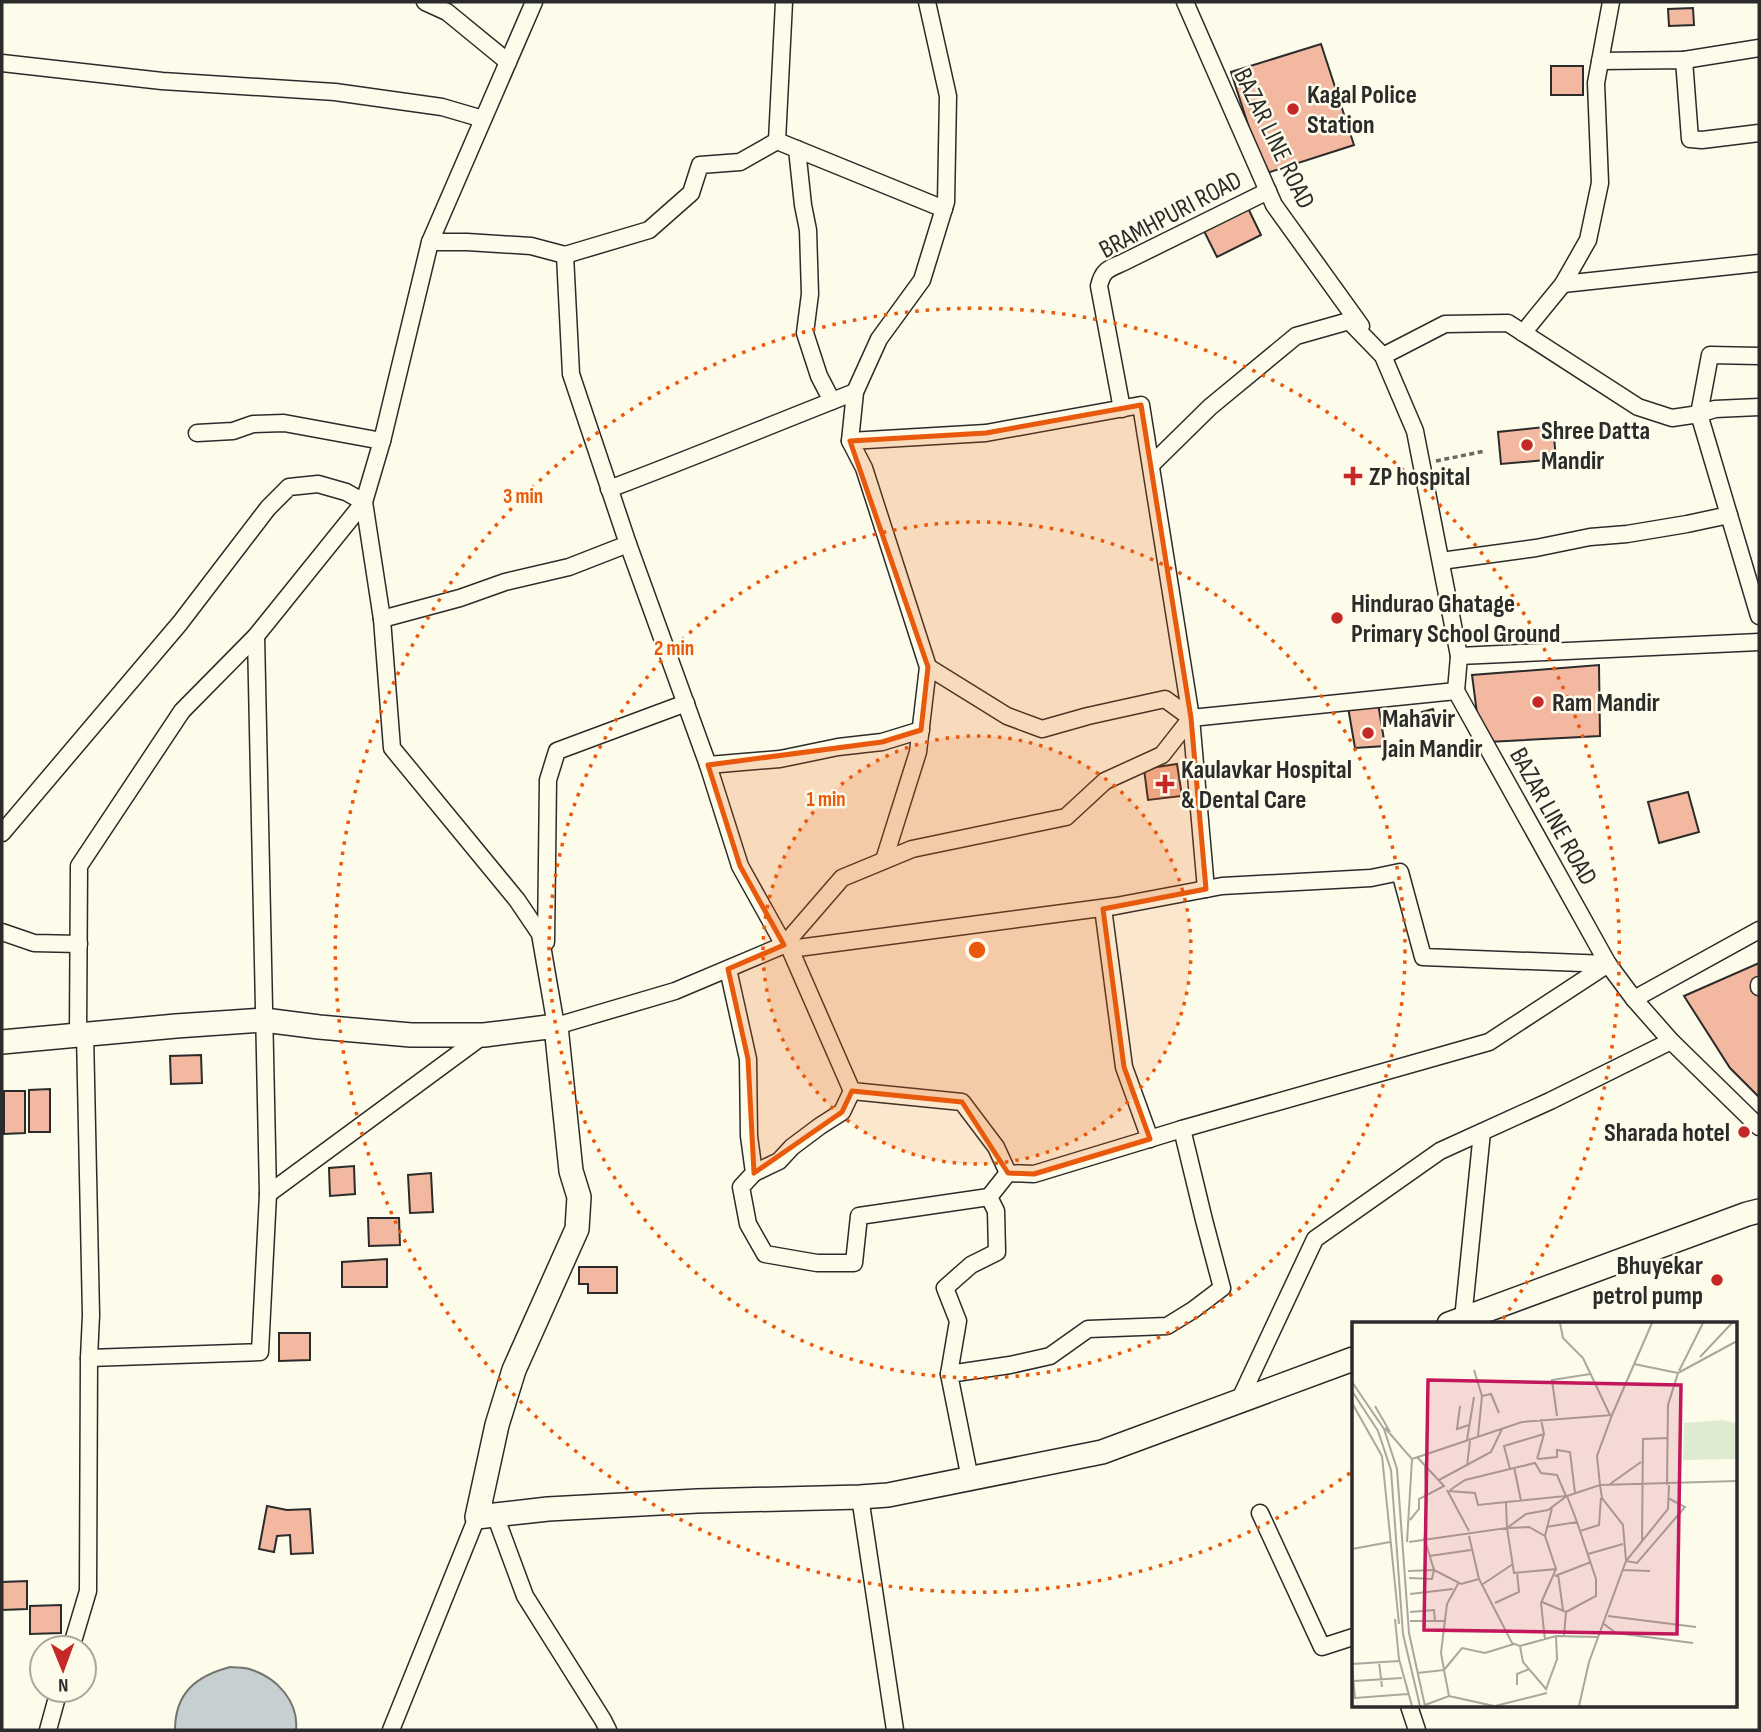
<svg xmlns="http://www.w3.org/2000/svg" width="1761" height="1732" viewBox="0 0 1761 1732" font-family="'Sofia Sans Condensed',sans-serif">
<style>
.water{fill:#c7d0d0;stroke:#74746e;stroke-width:2}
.building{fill:#f2b8a0;stroke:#2b2b2b;stroke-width:2}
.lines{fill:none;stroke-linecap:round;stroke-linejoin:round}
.minor-casing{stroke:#2b2b2b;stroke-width:19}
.secondary-casing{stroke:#2b2b2b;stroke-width:26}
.path{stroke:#6a6964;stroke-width:3.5;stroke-dasharray:5 3.5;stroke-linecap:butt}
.minor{stroke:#fdfbea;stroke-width:16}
.secondary{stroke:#fdfbea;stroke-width:23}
.marked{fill:#e8590c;fill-opacity:0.2;stroke:#e8590c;stroke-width:5;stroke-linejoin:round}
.ring{fill:none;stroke:#e8590c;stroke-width:3.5;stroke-dasharray:3.5 7}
.poi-dot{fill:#c62828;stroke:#fdfbea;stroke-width:2.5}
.labels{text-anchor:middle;stroke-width:5;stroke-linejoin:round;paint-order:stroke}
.poi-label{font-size:26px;font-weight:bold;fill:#2b2b2b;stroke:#fdfbea;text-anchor:start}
.street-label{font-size:26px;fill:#2b2b2b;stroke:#fdfbea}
.inset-road{fill:none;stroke:#a9a89e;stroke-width:2}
.view{fill:#c2185b;fill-opacity:0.15;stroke:#c2185b;stroke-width:3.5}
.inset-edge{fill:none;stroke:#2b2b2b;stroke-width:3.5}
.centre{fill:#e8590c;stroke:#fdfbea;stroke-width:3.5}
.ring-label{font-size:21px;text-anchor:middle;font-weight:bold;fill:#e8590c;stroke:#fdfbea;stroke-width:5;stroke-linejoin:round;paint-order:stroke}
</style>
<rect width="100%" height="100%" fill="#fdfbea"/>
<path class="water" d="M230,1667C237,1668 245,1667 252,1670C277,1678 299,1702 296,1730H175C175,1693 196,1676 230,1667Z"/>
<g class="building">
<polygon points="1693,8 1694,25 1669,26 1668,9"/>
<polygon points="1321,44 1354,145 1264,174 1231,72"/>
<rect x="1551" y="66" width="32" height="29"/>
<polygon points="1247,206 1261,235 1217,257 1203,229"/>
<polygon points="1553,426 1556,459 1501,464 1498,432"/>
<polygon points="1599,665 1600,736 1488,742 1479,729 1472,675"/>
<polygon points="1378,703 1385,746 1355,748 1348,707"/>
<polygon points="1433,709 1435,717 1424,720 1422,712"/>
<polygon points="1177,764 1182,796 1148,800 1144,769"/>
<polygon points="1688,792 1699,832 1659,843 1648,802"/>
<polygon points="1759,963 1759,1097 1730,1068 1684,996"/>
<polygon points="201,1055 202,1083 171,1084 170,1056"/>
<polygon points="50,1089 50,1132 29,1132 29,1090"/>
<polygon points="4,1091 25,1091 25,1133 4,1134"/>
<polygon points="354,1166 355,1194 330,1196 329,1168"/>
<polygon points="431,1173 433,1212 410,1213 408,1175"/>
<polygon points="368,1218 399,1218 400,1245 369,1246"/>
<polygon points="387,1259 387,1287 342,1287 342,1262"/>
<polygon points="579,1267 617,1267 617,1293 588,1293 588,1284 579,1284"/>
<polygon points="279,1333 310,1333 310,1360 279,1361"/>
<polygon points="267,1506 287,1510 310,1509 313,1553 291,1554 290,1535 277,1536 274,1552 259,1549"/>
<polygon points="27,1581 27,1609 2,1610 2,1582"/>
<polygon points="61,1605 61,1633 30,1634 30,1606"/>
</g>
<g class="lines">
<g class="minor-casing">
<g id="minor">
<polyline points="425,2 447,12 508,62"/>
<polyline points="784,2 777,141 944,209"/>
<polyline points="1185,2 1274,205 1361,326"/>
<polyline points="1684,60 1759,48"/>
<polyline points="1600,61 1684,60 1690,139 1702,140 1759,133"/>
<polyline points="2,63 162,81 335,92 442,107 483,119"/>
<polyline points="797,149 803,205 808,230 810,294 805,333 819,376 832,401"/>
<polyline points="430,242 467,242 531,246 565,255"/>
<polyline points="1563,284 1759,263"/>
<polyline points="1523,333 1563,284 1588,240 1600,183 1596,83 1611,2"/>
<polyline points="1383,356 1445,324 1508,323 1638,407 1672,418 1699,414 1759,616"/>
<polyline points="1759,356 1710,355 1699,414 1715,409 1759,407"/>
<path d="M1122,409L1099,286C1103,269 1109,269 1124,262L1268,191"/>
<polyline points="197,433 233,431 253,424 284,423 382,441"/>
<polyline points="850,441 855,392 879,339 922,280 946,202 948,96 927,2"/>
<polyline points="1151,465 1210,407 1296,336 1349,321 1383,356 1415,431 1459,656"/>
<path d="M609,489C692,458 773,424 855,392"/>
<polyline points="1441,561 1536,548 1590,537 1627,534 1687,524 1729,515"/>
<polyline points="382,619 460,598 505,582 569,567 628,544"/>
<polyline points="1456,691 1608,964 1634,999"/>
<polyline points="1456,691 1459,656 1759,642"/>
<polyline points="708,765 628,544 571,374 565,255 649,230 691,193 700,165 740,162 777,141"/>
<polyline points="2,833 180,623 268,508 289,487 318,484 346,492 364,502 382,619 392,748 517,900 540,934 556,1026 675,991 784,945 842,878 912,849 1066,817 1105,781 1162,755 1191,718"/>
<polyline points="884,860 918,752 928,667 864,468 850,441 986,433 1141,405 1191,718 1165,699 1088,716 1042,729 1007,716 928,667"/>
<polyline points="1206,889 1191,718 1456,691"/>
<polyline points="1103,908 1124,1067 1150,1139"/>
<polyline points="1759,930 1634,999 1671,1041 1759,1127"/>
<polyline points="2,932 34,943 79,944"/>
<polyline points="546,942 548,780 557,751 686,703"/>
<polyline points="784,945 740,866 708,765 780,759 838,747 882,742 921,730"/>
<polyline points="728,969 748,1059 749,1136 754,1173 741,1187 748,1224 765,1254 817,1263 854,1263 859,1216 989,1197"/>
<polyline points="1759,985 1759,987"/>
<polyline points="78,1035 79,866 182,711 256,636 364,502 382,441 430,242 534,2"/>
<polyline points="1182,1129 1034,1174 1008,1173 996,1147 962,1102 852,1091 790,949 1116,906 1222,886 1371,878 1400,872 1423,957 1608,964"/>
<polyline points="754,1173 779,1161 792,1147 820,1126 842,1112 852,1091"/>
<polyline points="268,1194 484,1035"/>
<polyline points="1463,1319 1482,1132"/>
<polyline points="89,1358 260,1352 268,1194 256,636"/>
<polyline points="949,1374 958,1321 945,1288 971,1265 997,1252 996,1211 989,1197 1008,1173"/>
<polyline points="1239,1401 1315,1239 1440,1151 1550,1101 1671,1041"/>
<polyline points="970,1479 949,1374 1010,1365 1050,1356 1088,1329 1167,1326 1193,1310 1222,1288 1204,1220 1182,1129 1489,1042 1608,964"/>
<polyline points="860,1497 895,1730"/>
<polyline points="1260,1513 1322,1647 1353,1637"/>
<polyline points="495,1515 525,1596 603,1720 608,1730"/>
<polyline points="71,1648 88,1591 89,1358 91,1315 85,1034"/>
<polyline points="1409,1706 1417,1730"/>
<polyline points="48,1730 59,1690"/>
<polyline points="391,1730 477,1517"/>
</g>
</g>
<g class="secondary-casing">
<g id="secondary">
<polyline points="2,1042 176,1026 264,1020 319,1027 411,1035 484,1035 556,1026 571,1171 579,1197 577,1229 514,1370 497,1425 477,1517 548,1509 697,1501 860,1497 888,1495 1102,1452 1353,1359"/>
<polyline points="1449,1324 1747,1214 1759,1211"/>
</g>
</g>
<polyline class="path" points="1436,461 1485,451"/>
<use href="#minor" class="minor"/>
<use href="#secondary" class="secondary"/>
</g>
<path class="marked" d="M1141,405L1191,718L1206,889L1103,909L1124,1067L1150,1139L1034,1174L1008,1173L962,1102L852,1091L842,1112L754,1173L748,1059L728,969L784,945L740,866L708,765L882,742L921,730L928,667L850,441L986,433Z"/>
<circle cx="977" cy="950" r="214" fill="#e8590c" fill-opacity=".12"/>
<g class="ring">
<circle cx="977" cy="950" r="214"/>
<circle cx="977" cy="950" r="428"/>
<path d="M1350 1473A642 642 0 1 1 1500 1323"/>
</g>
<g class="poi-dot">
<circle cx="1293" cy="109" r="7"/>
<circle cx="1527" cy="445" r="7"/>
<path d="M1349.5 465.5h7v7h7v7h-7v7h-7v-7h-7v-7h7z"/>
<circle cx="1337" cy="618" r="7"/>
<circle cx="1538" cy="702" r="7"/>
<circle cx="1368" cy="733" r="7"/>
<path d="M1161.5 773.5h7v7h7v7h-7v7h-7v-7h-7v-7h7z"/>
<circle cx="1744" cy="1132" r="7"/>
<circle cx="1717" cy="1280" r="7"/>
</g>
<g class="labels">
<g class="poi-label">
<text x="1307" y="103">Kagal Police<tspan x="1307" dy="30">Station</tspan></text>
<text x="1541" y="439">Shree Datta<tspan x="1541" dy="30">Mandir</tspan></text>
<text x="1369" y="485">ZP hospital</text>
<text x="1351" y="612">Hindurao Ghatage<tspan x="1351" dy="30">Primary School Ground</tspan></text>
<text x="1552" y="711">Ram Mandir</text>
<text x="1382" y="727">Mahavir<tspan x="1382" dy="30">Jain Mandir</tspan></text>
<text x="1181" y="778">Kaulavkar Hospital<tspan x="1181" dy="30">&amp; Dental Care</tspan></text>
<text x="1730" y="1141" text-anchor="end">Sharada hotel</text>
<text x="1703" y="1274" text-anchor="end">Bhuyekar<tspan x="1703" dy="30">petrol pump</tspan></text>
</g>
<g class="street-label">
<text transform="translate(1275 138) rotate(64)" y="9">BAZAR LINE ROAD</text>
<text transform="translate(1170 214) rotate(-28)" y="9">BRAMHPURI ROAD</text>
<text transform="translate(1554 816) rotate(61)" y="9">BAZAR LINE ROAD</text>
</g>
</g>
<g transform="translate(1352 1322)">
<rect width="385" height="385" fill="#fdfbea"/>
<path d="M371,98L384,101V137L331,138L332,101Z" fill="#deebd1"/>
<path class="inset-road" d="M208,1L211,16L231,36L258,93M348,35L380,1M282,42L326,51L316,83L315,163M122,48L130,74L126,114M327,49L351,1M326,51L385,19M0,60L32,107L45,147L57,311L73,384M0,69L26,109L39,148L51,312L68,384M130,74L139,72L147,91M0,81L30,134L47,302M23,84L38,110M108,84L105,107L117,103M260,93L300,1M205,94L200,58L238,52M33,106L60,137L55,220M115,118L122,75M60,137L170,100L260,93L245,134L248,163L385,159M185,137L192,112M186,137L205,135V128L218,130L223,171M73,144L74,166M115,144L118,119M162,145L169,179M87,158L139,130L150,107M258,162L289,140M95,168L117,209M98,168L113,158L158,147L152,124L192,112L189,97M96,169L123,171L126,183L214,174L205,153L189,151L183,141L158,147M58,198L67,187V177L92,164L65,135M194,205L225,200L215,174M155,206L174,192L196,188L215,174L248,163L250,176L271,203L274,239L285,241L333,185L316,176M228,209L247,203L249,176M117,214L127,257L160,321L168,324L171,340L194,367L205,337L204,314M193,214L177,205L155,206L162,251L204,247L193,214L200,186M72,215L82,248L109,262L127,257M57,220L155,206L154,181M290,220L291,117L316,116M0,227L38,220M236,232L271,222M77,234L119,228M271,248L298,249M56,249L82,248L80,257L57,256M206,252L211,288M203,254L239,240M131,262L161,242M58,272L101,267M190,280L214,290L212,314M143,281L167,270L165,250M58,290L82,288L83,299H94M214,290L244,274V257L225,200M256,294L344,305M43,297L47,337L60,384M58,299H83M252,302L264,311L341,321M193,318L189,281L204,247M168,324L204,314L246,315M27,340L30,365M0,342L47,339M0,344L3,376L56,372M92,348L89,331L95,282L107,260M92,348L110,326L133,331L162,322M65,351L92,348L97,374M2,359L50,356M165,363V352L177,347M73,383L97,374L142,384M143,384L195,371M227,384L237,340L274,239L316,187L317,163"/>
<path class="view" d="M76,58L329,63L325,312L72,308Z"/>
<rect width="385" height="385" class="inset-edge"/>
</g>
<circle cx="977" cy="950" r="10" class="centre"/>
<g class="ring-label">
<text x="523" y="503">3 min</text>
<text x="674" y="655">2 min</text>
<text x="826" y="806">1 min</text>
</g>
<rect width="1761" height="1732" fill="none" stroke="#2b2b2b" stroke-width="7"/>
<g transform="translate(63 1669) rotate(179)"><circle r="33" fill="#fdfbea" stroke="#a9a89e" stroke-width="2"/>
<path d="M0-5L12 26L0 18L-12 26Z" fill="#c62828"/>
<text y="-10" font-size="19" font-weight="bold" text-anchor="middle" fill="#2b2b2b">N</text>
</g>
</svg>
